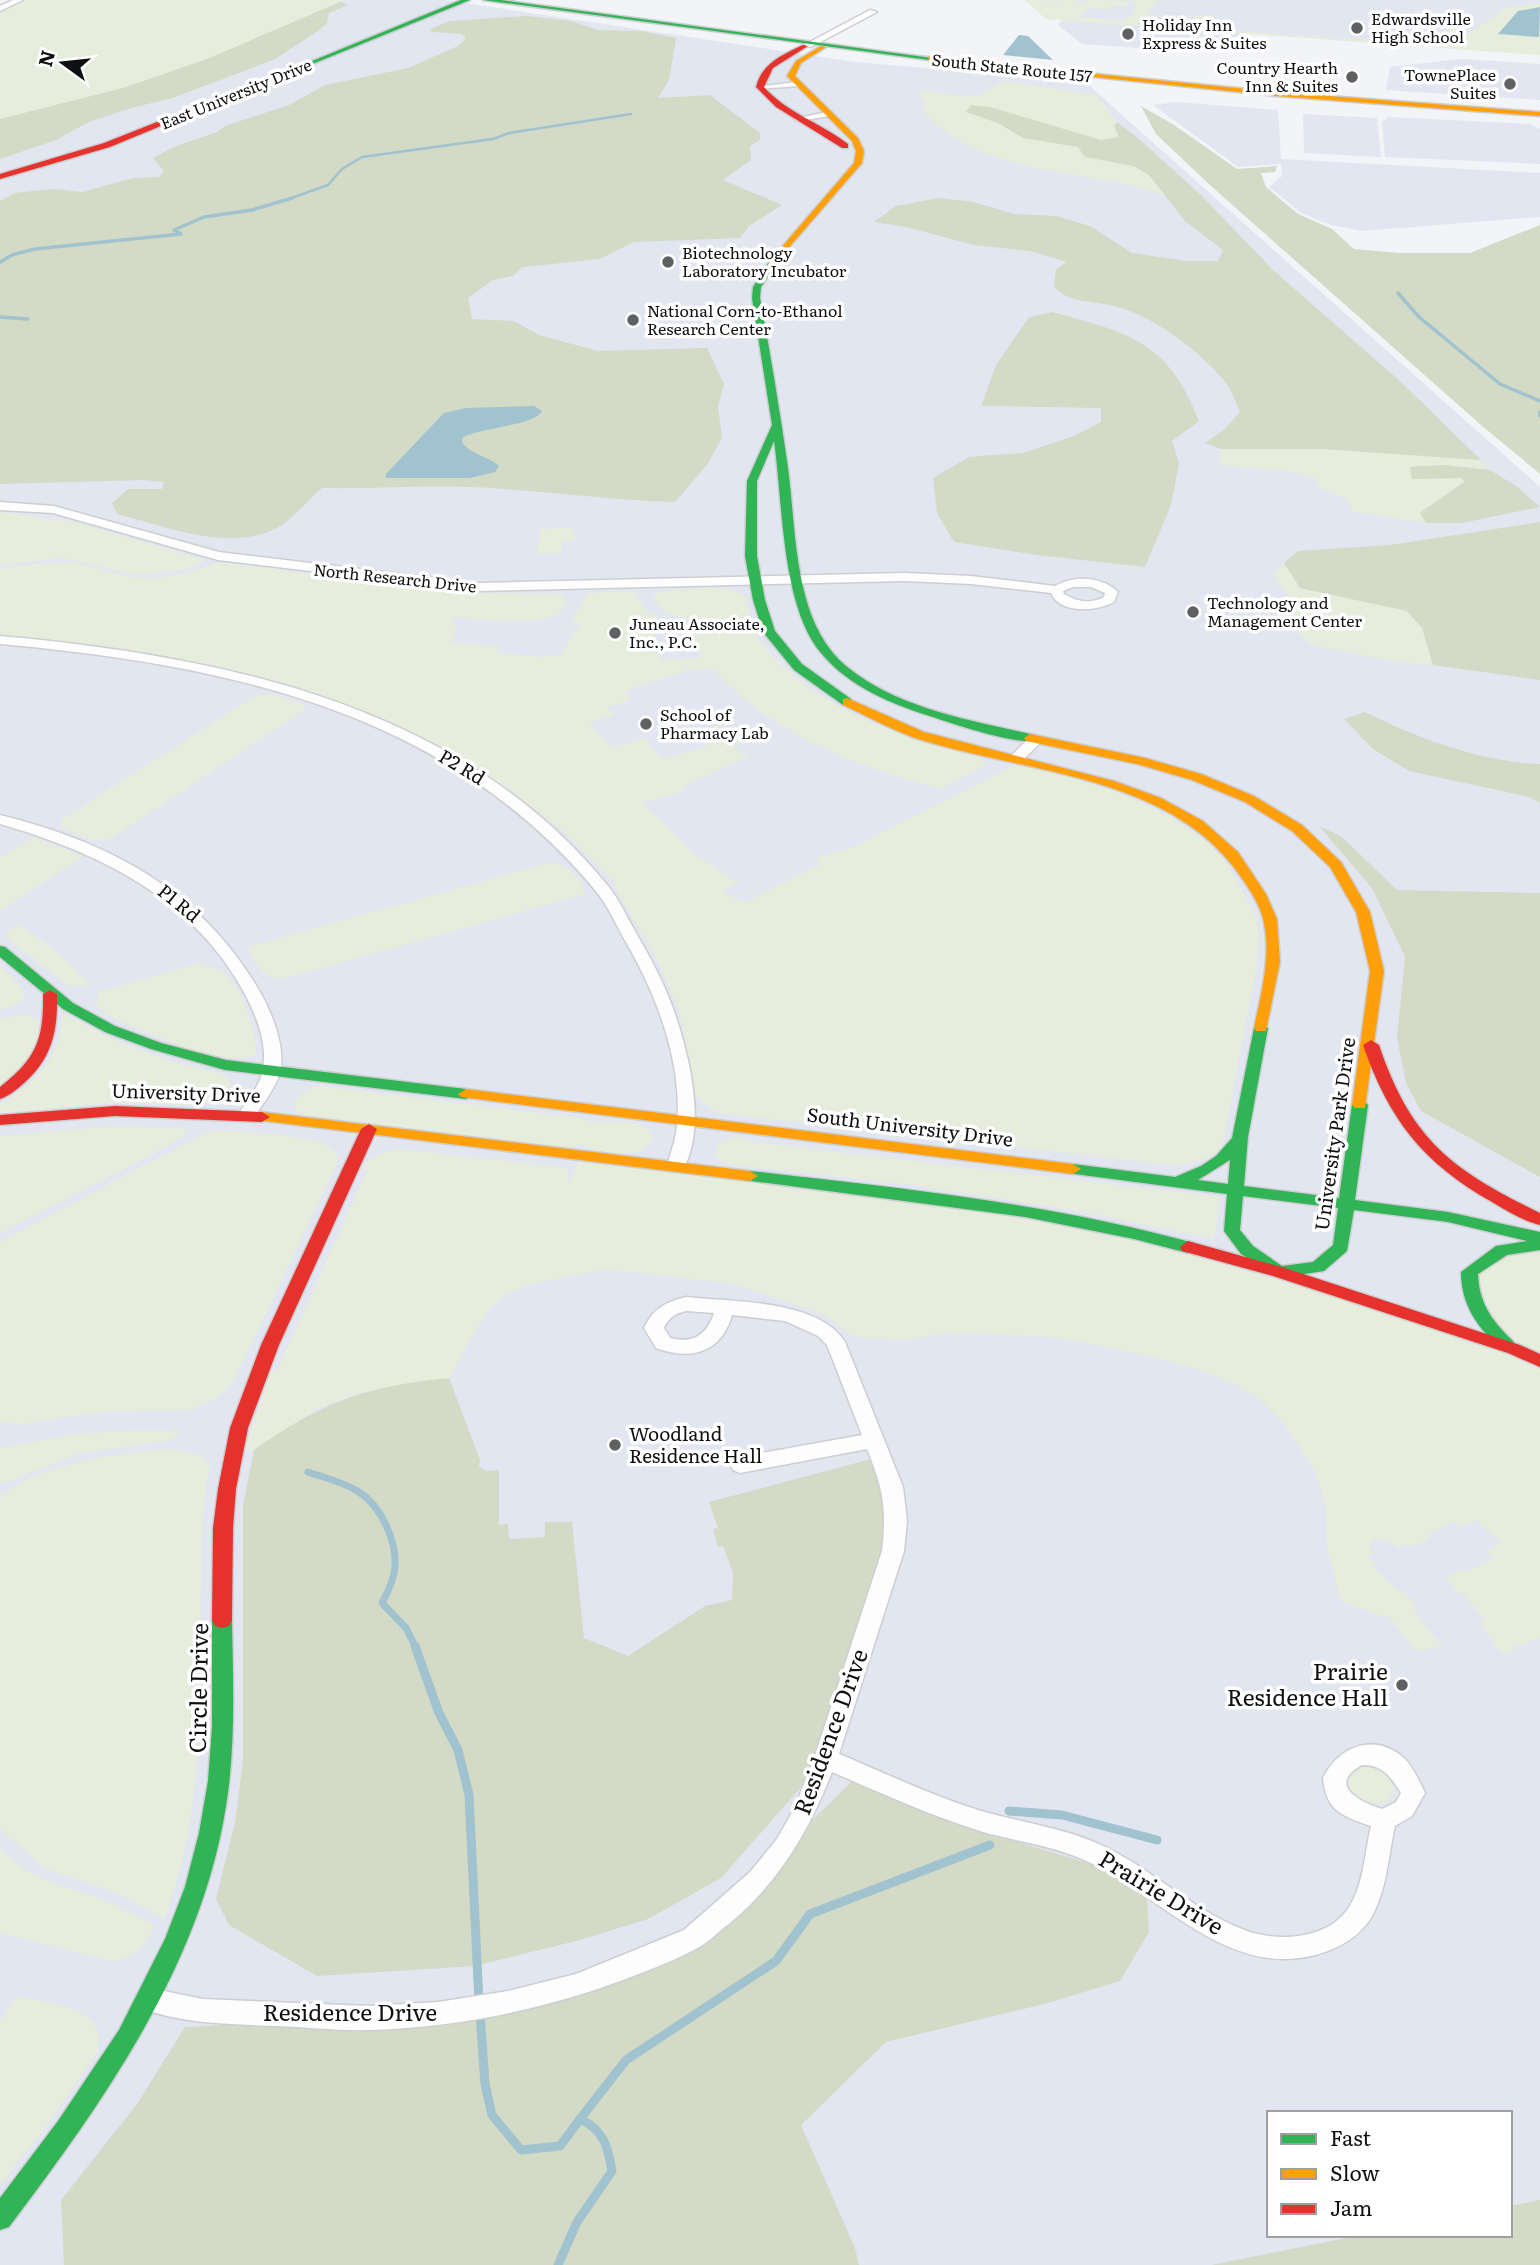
<svg xmlns="http://www.w3.org/2000/svg" width="1540" height="2265" viewBox="0 0 1540 2265" font-family="Literata,serif">
<style>
.built{fill:#e2e6f1;fill-rule:evenodd}
.green{fill:#e6eddc}
.forest{fill:#d3dac6}
.water{fill:#a1c2cf}
.lines{fill:none;stroke-linecap:round;stroke-linejoin:round}
.stream-far3{stroke:#a1c2cf;stroke-width:2.5}
.stream-far2{stroke:#a1c2cf;stroke-width:3.5}
.stream-far1{stroke:#a1c2cf;stroke-width:7}
.stream{stroke:#a1c2cf;stroke-width:9}
.street-casing{stroke:#cdced1;stroke-width:3}
.fast-casing{stroke:#cdced1;stroke-width:3}
.slow-casing{stroke:#cdced1;stroke-width:3}
.jam-casing{stroke:#cdced1;stroke-width:3}
.street{fill:#fdfdfe;fill-rule:evenodd}
.fast{fill:#30b455;fill-rule:evenodd}
.slow{fill:#ff9f0a;fill-rule:evenodd}
.jam{fill:#e5322d;fill-rule:evenodd}
.poi-dot{fill:#5e6062;stroke:#fff;stroke-width:2.5}
.labels{text-anchor:middle;stroke-width:7;stroke-linejoin:round;paint-order:stroke}
.far-poi-label{font-size:16px;fill:#0f1012;stroke:#fff;text-anchor:start}
.far-street-label{font-size:16px;fill:#0f1012;stroke:#fff}
.street-label{font-size:19px;fill:#0f1012;stroke:#fff}
.poi-label{font-size:19px;fill:#0f1012;stroke:#fff;text-anchor:start}
.near-poi-label{font-size:23px;fill:#0f1012;stroke:#fff;text-anchor:end}
.near-street-label{font-size:23px;fill:#0f1012;stroke:#fff}
</style>
<rect width="100%" height="100%" fill="#f2f4f8"/>
<g class="built">
<path d="M344,0H445L855,62L1084,81L1540,487V2265H0V119L207,59ZM1269,2113H1510V2235H1269Z"/>
<polygon points="1025,0 1540,0 1540,55 1240,33 1232,50 1172,43 1162,44 1151,49 1082,44 1058,25 1062,20 1046,19"/>
<polygon points="1461,59 1540,64 1540,100 1386,90 1390,67"/>
<polygon points="1176,102 1278,110 1281,159 1540,173 1540,217 1362,231 1331,225 1301,213 1269,187 1282,176 1281,164 1238,167 1153,105"/>
<polygon points="1303,114 1377,118 1381,157 1304,153"/>
<polygon points="1389,117 1530,124 1540,129 1540,164 1385,157 1382,122"/>
</g>
<g class="green">
<polygon points="23,0 344,0 207,59 123,88 0,119 0,11"/>
<polygon points="1025,0 1045,0 1043,3 1049,6 1044,1 1081,0 1070,7 1089,0 1128,1 1130,6 1115,5 1112,8 1127,10 1087,8 1080,17 1124,21 1127,17 1135,16 1131,15 1137,7 1130,0 1157,0 1144,22 1189,26 1195,15 1213,15 1209,29 1426,44 1460,39 1507,8 1540,3 1540,55 1046,19"/>
<polygon points="1450,15 1459,15 1473,20 1446,38 1413,40 1447,30"/>
<path d="M1002,81L1097,95L1117,122L1114,126L1119,137L1101,140L989,107L966,112L998,123L1023,138L1078,147L1086,157L1133,166L1149,175L1167,196C1148,191 1128,184 1109,181C1046,170 967,162 923,111L926,101L917,96L922,91C960,92 970,107 1002,81Z"/>
<polygon points="1221,449 1323,449 1481,460 1490,470 1444,465 1410,467 1413,479 1462,478 1464,482 1420,512 1426,523 1354,512 1346,499 1322,489 1313,478 1289,471 1224,466 1219,459"/>
<polygon points="0,512 74,522 206,560 186,569 151,574 134,574 62,558 0,565"/>
<polygon points="572,528 575,540 562,541 561,554 536,554 541,529"/>
<path d="M219,562L458,593L562,594L566,606C563,608 562,612 558,614C538,626 479,620 456,617L451,620L456,626L451,643L498,646L497,653L544,657L546,655L558,657L581,624L571,621L585,598L591,593L633,591L645,609L659,618L650,619L661,660L701,658L688,618C675,618 660,610 653,599L657,592C683,590 724,581 746,597C749,607 749,618 753,628C758,643 772,655 783,666C838,718 911,739 982,758L986,765L941,789C857,767 773,735 713,669L684,670V672L625,691L630,701L607,707L614,715L588,723L612,747L646,738L651,742L648,744L663,759L708,746L695,733L700,731L709,738L716,736L707,728L719,725L742,741L733,748L749,756L682,787V792L642,803L693,853L735,881L748,876L722,891L744,903L820,864L816,860L818,857L852,848L1015,765C1079,775 1175,806 1220,855C1228,864 1234,877 1240,887C1246,898 1254,909 1257,921C1260,935 1258,949 1257,964L1222,1148C1206,1161 1192,1164 1171,1165L718,1113L697,1098L679,1012L658,961L614,887L617,885L566,834L520,798L456,754L385,719L295,686L207,664L114,647L0,637V569L45,563H78L129,577L156,578L188,573Z"/>
<polygon points="1284,563 1301,588 1407,611 1422,628 1433,665 1391,661 1310,644 1295,629 1292,601 1273,575"/>
<polygon points="270,693 304,705 305,710 110,839 91,840 60,827 62,819 255,696"/>
<polygon points="33,837 83,857 0,911 0,858"/>
<path d="M548,863C566,862 581,877 586,894L286,978C261,981 259,966 247,947Z"/>
<path d="M18,924C46,942 70,962 92,986H69L8,939L6,934Z"/>
<path d="M200,963L203,966C214,967 225,971 232,981C243,993 258,1039 256,1055C226,1071 133,1027 103,1013L96,1004L99,992Z"/>
<path d="M0,967C10,975 23,985 25,998L14,1006L0,1010Z"/>
<polygon points="26,1014 40,1021 34,1052 0,1088 0,1019"/>
<path d="M66,1015L121,1043L180,1064L224,1074L231,1086C224,1098 216,1101 203,1105L112,1103L0,1113V1104C36,1081 59,1062 62,1017Z"/>
<path d="M320,1086L582,1118C593,1130 644,1109 653,1139C641,1162 610,1152 590,1149L586,1145L579,1144L573,1148L303,1115L295,1109L294,1101L305,1091Z"/>
<polygon points="118,1126 178,1128 184,1129 187,1134 142,1160 0,1233 0,1136"/>
<path d="M209,1131C235,1130 301,1135 324,1144C331,1147 336,1152 339,1159L234,1381L217,1398L195,1407V1410L101,1412L20,1424L0,1422V1242Z"/>
<polygon points="736,1136 754,1142 1220,1197 1214,1239 1069,1209 904,1184 726,1164 715,1157 718,1144"/>
<path d="M400,1149L568,1168V1184L576,1169L578,1157L1066,1218L1510,1348L1469,1272L1540,1244V1638L1513,1647L1515,1651L1505,1654L1500,1652L1479,1622L1484,1620L1462,1592L1458,1594L1446,1577L1462,1569L1466,1572L1494,1558L1487,1551L1501,1543L1476,1520L1461,1527L1454,1521L1428,1535L1430,1538L1412,1547L1408,1544L1398,1549C1389,1541 1383,1537 1371,1541L1370,1550L1374,1553L1368,1556L1376,1565L1373,1567L1398,1592L1402,1590L1417,1607L1413,1609L1434,1637L1445,1644L1418,1652L1388,1616L1377,1615L1341,1601L1327,1550L1326,1509L1321,1489L1312,1466L1281,1420L1263,1402L1236,1385L1194,1368L1153,1357L1067,1339L1021,1335L945,1333L905,1340L863,1338L851,1335L823,1314L730,1283L604,1269L529,1285L502,1297L486,1313L449,1378L363,1392L318,1408L254,1450L244,1451L271,1372L277,1371L367,1171L363,1169C369,1155 386,1151 400,1149Z"/>
<polygon points="142,1430 183,1431 169,1441 79,1453 3,1484 0,1481 0,1448 76,1434"/>
<path d="M167,1449L201,1455L210,1467C200,1508 202,1552 201,1594C200,1706 205,1812 164,1919L117,1893L44,1868L0,1829V1496C49,1462 110,1454 167,1449Z"/>
<path d="M1366,1766C1381,1769 1394,1776 1393,1793L1385,1803H1364C1351,1795 1343,1784 1353,1771Z"/>
<path d="M0,1848C28,1880 63,1885 101,1899C120,1906 137,1916 154,1926C145,1946 135,1960 111,1961L0,1933Z"/>
<path d="M18,1996C50,2004 111,2007 97,2053L43,2131L0,2184V2021Z"/>
</g>
<g class="forest">
<polygon points="340,2 348,5 329,13 327,23 318,31 275,59 173,98 131,108 89,122 56,140 0,159 0,119 123,88 207,59"/>
<path d="M527,16L571,21L597,30L641,31L676,38L669,80L658,98L710,95L760,133V140L750,146L751,160L723,180L782,205L749,226L740,238L634,242L600,259L522,267L513,276L493,280L468,298L472,319L514,321L539,335L598,351L707,348L724,384L718,407L722,438L707,465L675,502C607,500 540,490 472,487C422,485 372,489 322,488C309,499 296,515 282,525C234,555 166,526 117,514L112,503L128,489H162L164,482L144,480L0,484V201L14,193L55,189L82,192L133,178L159,177L164,171L153,158L171,148L217,132L225,126L289,105L325,85L408,68L458,46L466,38L462,34L432,32L430,29L450,21Z"/>
<path d="M971,105L990,107L1101,140L1119,137L1114,126L1117,122L1138,138L1202,196L1273,270L1401,382L1481,460L1323,449H1221L1205,443L1225,429L1240,412C1236,403 1232,391 1226,383C1202,352 1152,315 1114,306C1094,301 1068,303 1054,287L1056,269L1067,262L1030,251L974,245L906,227L874,222L896,206L939,198L974,202L1014,214L1056,216L1090,226L1132,253L1187,261H1218L1223,250L1185,221L1149,175L1133,166L1085,157L1078,147L1023,138L998,123L966,112Z"/>
<polygon points="1141,106 1174,125 1237,169 1277,166 1275,172 1261,173 1266,187 1298,214 1332,229 1354,249 1400,253 1470,253 1540,225 1540,474 1481,425 1211,186 1156,134"/>
<path d="M1052,312C1130,333 1168,341 1199,421L1172,441L1179,463L1171,505L1145,567L1037,555L954,542L937,513L933,478L969,457L1023,453L1074,436L1101,422V408L981,406L996,365L1029,317Z"/>
<polygon points="1444,465 1490,470 1516,486 1540,507 1462,523 1426,523 1420,513 1464,482 1462,478 1412,479 1410,467"/>
<polygon points="1540,522 1540,680 1433,665 1422,628 1407,611 1300,588 1284,563 1298,551 1390,545"/>
<path d="M1365,712C1417,738 1481,762 1540,764V803L1529,797L1409,771L1373,749L1344,719Z"/>
<polygon points="1319,826 1342,837 1397,890 1540,893 1540,1177 1421,1111 1406,1083 1397,1038 1405,957 1372,888"/>
<path d="M449,1378L480,1460L479,1466L486,1471L499,1470V1525L508,1524L509,1539L545,1537V1522H572L584,1638L628,1656L705,1606L732,1600L733,1573L723,1546L718,1547L713,1529L718,1528L709,1502L875,1458L896,1520L826,1759L721,1878L648,1919L580,1940L475,1966L317,1976L229,1925L216,1899L235,1823L243,1760V1506L254,1450C322,1402 366,1386 449,1378Z"/>
<polygon points="852,1781 959,1825 1112,1870 1147,1897 1149,1932 1120,1981 1048,2003 886,2042 801,2125 855,2248 859,2265 64,2265 61,2200 137,2104 185,2027 438,2014 508,2003 693,1938"/>
<polygon points="1540,2200 1540,2265 1211,2265 1361,2235 1510,2235 1510,2206"/>
</g>
<g class="water">
<polygon points="1540,7 1539,37 1498,34 1518,11"/>
<polygon points="1019,35 1028,36 1053,60 1003,55"/>
<path d="M534,406L542,411C534,426 482,427 463,437L462,442C471,456 488,455 499,466L495,472L470,478H386V474L444,413L466,408Z"/>
</g>
<g class="lines">
<polyline class="stream-far3" points="286,200 328,185 342,169 362,157 493,139 509,133 631,114"/>
<g class="stream-far2">
<polyline points="0,262 12,255 35,249 181,234 174,230 204,217 252,210 292,198"/>
<polyline points="1398,293 1419,317 1500,384 1540,401"/>
<polyline points="0,317 28,319"/>
<polyline points="1540,412 1540,416"/>
</g>
<path class="stream-far1" d="M308,1472C325,1478 344,1482 359,1492C381,1506 397,1541 395,1567C394,1580 388,1592 382,1603L406,1628L416,1648"/>
<g class="stream">
<polyline points="415,1646 439,1713 458,1750 469,1795 479,2002"/>
<polyline points="1009,1811 1062,1815 1157,1840"/>
<path d="M480,2013L485,2084L492,2115L521,2150L560,2146L580,2119C604,2130 608,2147 612,2171L577,2222L558,2265"/>
<polyline points="580,2119 626,2060 776,1961 810,1914 990,1845"/>
</g>
<g class="street-casing">
<g id="street">
<polygon points="13,0 23,0 0,11 0,6"/>
<polygon points="870,10 877,12 811,47 804,45"/>
<polygon points="796,82 799,86 760,89 756,87"/>
<polygon points="827,112 830,116 798,121 794,119"/>
<path d="M0,502L54,506L219,552L477,583L905,573L971,576L1055,586C1074,575 1102,576 1118,592L1114,602C1098,611 1060,615 1051,593L971,584L905,581L477,591L218,560L53,513L0,510ZM1073,587H1091L1105,593L1104,597C1091,604 1077,602 1064,594L1063,591Z"/>
<path d="M0,636C220,656 461,704 608,886C619,899 626,916 635,931C651,959 666,986 676,1017C690,1060 707,1129 682,1171H670L667,1167C670,1153 676,1140 677,1126C683,1064 657,996 627,944C617,927 608,905 595,890C445,709 222,664 0,644Z"/>
<polygon points="1035,736 1042,740 1040,743 1021,762 1011,762 1011,756 1030,737"/>
<path d="M0,815C110,842 202,891 260,992C272,1013 286,1048 280,1073C275,1089 262,1105 253,1119L247,1120L238,1115C247,1100 261,1086 263,1068C268,1041 254,1010 241,987C189,896 97,852 0,824Z"/>
<path d="M686,1297C730,1302 819,1299 845,1342L903,1487L907,1520L904,1551L839,1754C885,1773 930,1795 978,1810C1018,1822 1062,1827 1101,1845C1151,1868 1191,1909 1242,1929C1266,1939 1297,1940 1321,1930C1364,1913 1362,1864 1371,1826C1342,1816 1326,1811 1323,1778C1339,1745 1376,1732 1405,1759C1413,1767 1420,1783 1425,1793L1412,1816L1395,1826C1388,1857 1387,1890 1371,1918C1360,1935 1344,1945 1325,1952C1230,1985 1161,1893 1082,1859C1050,1845 1013,1841 980,1831C929,1815 881,1793 832,1772C809,1831 779,1882 730,1923C720,1930 711,1940 701,1946C677,1960 649,1970 623,1980C542,2010 458,2027 371,2030C339,2031 307,2027 276,2026C230,2024 183,2024 140,2008L136,2000L140,1992L149,1988L203,1999L368,2006L438,2002L508,1991L576,1974L684,1930L750,1872L777,1839L795,1807L814,1759L882,1551C887,1507 883,1489 867,1449L740,1473L733,1470L730,1465L733,1460L740,1457L862,1435L827,1345L818,1336L785,1321L732,1315C721,1353 691,1361 656,1348L644,1328C653,1308 666,1302 686,1297ZM686,1311L714,1313C707,1335 693,1344 670,1338L664,1328C668,1318 676,1313 686,1311ZM1362,1765C1383,1765 1390,1776 1401,1793L1396,1802L1382,1809C1360,1802 1326,1785 1362,1765Z"/>
</g>
</g>
<g class="fast-casing">
<g id="fast">
<polygon points="461,0 470,0 305,67 300,66"/>
<polygon points="483,0 501,0 932,58 929,60"/>
<path d="M772,261L776,264L761,287L760,298C770,352 779,406 787,461C797,525 791,620 846,666C898,709 971,720 1034,735V741C1015,744 956,725 936,718C894,705 850,688 821,653C781,606 783,502 774,441L757,481V556L765,600L775,631L802,664L851,699V705H843L794,670L763,632L753,600L745,556L747,481L772,425L752,298L753,287L769,262Z"/>
<polygon points="0,946 5,947 73,1003 115,1026 161,1043 226,1060 466,1089 474,1094 466,1099 225,1070 151,1049 105,1032 63,1009 0,957"/>
<path d="M1261,1024L1268,1028L1248,1137L1244,1186L1339,1198L1352,1105L1355,1102H1365L1368,1105L1355,1200L1448,1212L1540,1232V1250L1507,1255L1478,1274C1479,1303 1492,1321 1512,1340L1515,1344L1512,1348H1500C1477,1327 1461,1304 1461,1272L1496,1246L1527,1241L1448,1222L1354,1210L1347,1251L1324,1271L1279,1278L1241,1254L1224,1231L1227,1194L1067,1173L1065,1169L1067,1165L1073,1164L1175,1177L1201,1166L1216,1156L1232,1138L1254,1028ZM1230,1160L1228,1184L1198,1180ZM1243,1196L1338,1208L1333,1245L1313,1262L1282,1266L1253,1246L1240,1230Z"/>
<path d="M750,1171C899,1188 1049,1203 1194,1243L1196,1247L1188,1253L1134,1239L1025,1217L744,1180L742,1176Z"/>
<path d="M222,1612L229,1614L232,1620C233,1682 236,1744 226,1806C201,1965 104,2101 9,2227L0,2230V2198L58,2121L119,2030L165,1939L185,1887L199,1833L208,1781L212,1727V1620L215,1614Z"/>
</g>
</g>
<g class="slow-casing">
<g id="slow">
<polygon points="821,46 826,47 801,63 795,76 858,138 864,151 862,163 772,267 769,266 769,262 854,163 856,151 852,141 787,76 796,61"/>
<polygon points="927,57 1276,92 1540,112 1540,116 1276,96 929,60"/>
<path d="M847,698L924,732L1114,781L1161,798L1203,821L1238,852L1266,894L1277,919L1280,962L1266,1031H1256L1254,1028C1261,994 1271,958 1264,923C1261,907 1252,893 1243,880C1173,773 1025,774 915,738C890,729 867,716 843,705V699Z"/>
<polygon points="1030,734 1145,758 1201,774 1254,796 1302,825 1341,862 1370,912 1384,971 1365,1108 1355,1108 1352,1105 1370,971 1356,912 1330,867 1292,831 1245,802 1192,780 1137,764 1026,741 1024,738"/>
<polygon points="466,1089 1073,1164 1081,1169 1073,1174 461,1097 458,1094"/>
<polygon points="262,1112 750,1171 758,1176 750,1181 256,1120 254,1117 256,1114"/>
</g>
</g>
<g class="jam-casing">
<g id="jam">
<path d="M803,45L808,46L773,68L764,87C787,113 821,123 848,144V148H842L776,107L756,87C762,63 782,55 803,45Z"/>
<polygon points="301,65 306,66 110,147 0,179 0,174 104,143"/>
<path d="M50,990L57,994C58,1031 52,1059 23,1084C16,1090 9,1096 0,1099V1087C36,1059 44,1039 43,994Z"/>
<path d="M1371,1040L1379,1045C1411,1140 1452,1170 1540,1213V1225C1523,1221 1507,1211 1492,1202C1423,1163 1389,1120 1363,1045Z"/>
<polygon points="115,1106 262,1112 270,1117 262,1122 115,1116 0,1125 0,1115"/>
<polygon points="369,1124 377,1129 279,1345 248,1428 236,1489 233,1528 232,1620 229,1626 222,1628 215,1626 212,1620 213,1528 218,1489 230,1428 261,1345 361,1129"/>
<polygon points="1188,1241 1285,1268 1520,1345 1540,1354 1540,1367 1508,1353 1273,1276 1182,1251 1180,1247"/>
</g>
</g>
<use href="#street" class="street"/>
<use href="#fast" class="fast"/>
<use href="#slow" class="slow"/>
<use href="#jam" class="jam"/>
</g>
<g class="poi-dot">
<circle cx="1357" cy="28" r="7"/>
<circle cx="1128" cy="34" r="7"/>
<circle cx="1352" cy="77" r="7"/>
<circle cx="1510" cy="84" r="7"/>
<circle cx="668" cy="262" r="7"/>
<circle cx="633" cy="320" r="7"/>
<circle cx="1193" cy="612" r="7"/>
<circle cx="615" cy="633" r="7"/>
<circle cx="646" cy="724" r="7"/>
<circle cx="615" cy="1445" r="7"/>
<circle cx="1402" cy="1685" r="7"/>
</g>
<g class="labels">
<g class="far-poi-label">
<text x="1371" y="25">Edwardsville<tspan x="1371" dy="18">High School</tspan></text>
<text x="1142" y="31">Holiday Inn<tspan x="1142" dy="18">Express &amp; Suites</tspan></text>
<text x="1338" y="74" text-anchor="end">Country Hearth<tspan x="1338" dy="18">Inn &amp; Suites</tspan></text>
<text x="1496" y="81" text-anchor="end">TownePlace<tspan x="1496" dy="18">Suites</tspan></text>
<text x="682" y="259">Biotechnology<tspan x="682" dy="18">Laboratory Incubator</tspan></text>
<text x="647" y="317">National Corn-to-Ethanol<tspan x="647" dy="18">Research Center</tspan></text>
<text x="1207" y="609">Technology and<tspan x="1207" dy="18">Management Center</tspan></text>
<text x="629" y="630">Juneau Associate,<tspan x="629" dy="18">Inc., P.C.</tspan></text>
<text x="660" y="721">School of<tspan x="660" dy="18">Pharmacy Lab</tspan></text>
</g>
<g class="far-street-label">
<text transform="translate(1012 68) rotate(6)" y="6">South State Route 157</text>
<text transform="translate(236 94) rotate(-22)" y="6">East University Drive</text>
<text transform="translate(395 578) rotate(6)" y="6">North Research Drive</text>
</g>
<g class="street-label">
<text transform="translate(462 767) rotate(31)" y="7">P2 Rd</text>
<text transform="translate(179 903) rotate(39)" y="7">P1 Rd</text>
<text transform="translate(186 1093) rotate(2)" y="7">University Drive</text>
<text transform="translate(910 1127) rotate(7)" y="7">South University Drive</text>
<text transform="translate(1335 1134) rotate(-82)" y="7">University Park Drive</text>
</g>
<g class="poi-label">
<text x="629" y="1441">Woodland<tspan x="629" dy="22">Residence Hall</tspan></text>
</g>
<g class="near-poi-label">
<text x="1388" y="1680">Prairie<tspan x="1388" dy="26">Residence Hall</tspan></text>
</g>
<g class="near-street-label">
<text transform="translate(199 1688) rotate(-89)" y="8">Circle Drive</text>
<text transform="translate(831 1732) rotate(-70)" y="8">Residence Drive</text>
<text transform="translate(1161 1893) rotate(31)" y="8">Prairie Drive</text>
<text x="350" y="2021">Residence Drive</text>
</g>
</g>
<rect x="1267" y="2111" width="245" height="126" fill="#ffffff" stroke="#9f9fa0" stroke-width="2"/>
<rect x="1281" y="2134" width="35" height="10" fill="#30b455" stroke="#9f9fa0" stroke-width="2"/>
<text x="1330" y="2146" font-size="21" fill="#0f1012">Fast</text>
<rect x="1281" y="2169" width="35" height="10" fill="#ff9f0a" stroke="#9f9fa0" stroke-width="2"/>
<text x="1330" y="2181" font-size="21" fill="#0f1012">Slow</text>
<rect x="1281" y="2204" width="35" height="10" fill="#e5322d" stroke="#9f9fa0" stroke-width="2"/>
<text x="1330" y="2216" font-size="21" fill="#0f1012">Jam</text>
<g transform="translate(63 63) rotate(285)" stroke="#ffffff" stroke-width="5" paint-order="stroke">
<path d="M0-5L12 26L0 18L-12 26Z" fill="#0f1012"/>
<text y="-10" font-size="19" font-weight="bold" text-anchor="middle" fill="#0f1012">N</text>
</g>
</svg>
